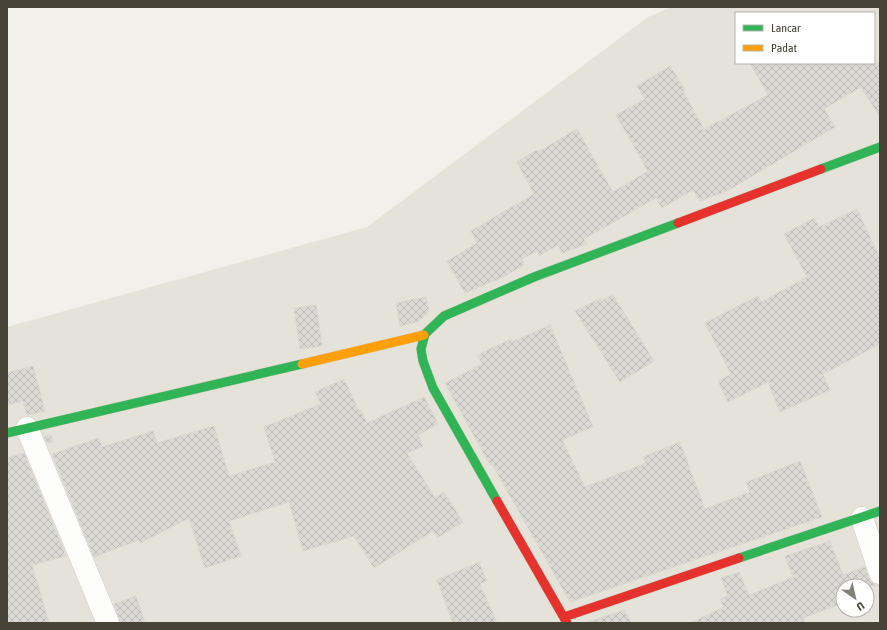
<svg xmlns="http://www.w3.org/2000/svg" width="887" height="630" viewBox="0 0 887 630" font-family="'Asap Condensed',sans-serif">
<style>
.residential{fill:#e5e2d9;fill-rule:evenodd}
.building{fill:url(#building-cross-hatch);stroke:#dad7d1}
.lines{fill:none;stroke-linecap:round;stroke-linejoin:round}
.street-casing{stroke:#cfcec9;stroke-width:23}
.fast-casing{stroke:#d0cec2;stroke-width:10}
.slow-casing{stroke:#d0cec2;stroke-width:10}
.jam-casing{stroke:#d0cec2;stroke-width:10}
.street{stroke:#fdfdfc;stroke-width:22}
.fast{stroke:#30b455;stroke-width:9}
.slow{stroke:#ff9f0a;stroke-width:9}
.jam{stroke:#e5322d;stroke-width:9}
</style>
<defs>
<pattern id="building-cross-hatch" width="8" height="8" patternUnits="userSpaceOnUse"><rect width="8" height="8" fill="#dbd9d4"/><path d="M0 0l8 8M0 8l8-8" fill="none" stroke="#bdbbb7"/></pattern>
</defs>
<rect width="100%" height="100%" fill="#f1f0eb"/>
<path class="residential" d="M672,7H880V623H7V327L367,227L648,17ZM736,13H874V63H736ZM843,586H867V610H843Z"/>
<g class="building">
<polygon points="750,63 880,63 880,117 861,87 824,109 835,127 727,191 700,201 693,190 662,208 656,198 584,239 587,244 562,253 558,245 539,256 537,251 522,259 524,265 503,277 465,293 447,261 477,243 471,231 534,194 517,162 537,150 538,152 577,129 613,192 648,171 616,115 645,99 637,86 670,66 685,90 683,91 704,129 768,95"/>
<polygon points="857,209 880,258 880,344 823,374 830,390 780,412 768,382 728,402 718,381 731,374 705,323 758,296 761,302 807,277 784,234 814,218 819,227"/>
<polygon points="613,295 654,361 620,382 575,311 601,298 602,301"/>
<polygon points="426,297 429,311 418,322 400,326 396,303"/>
<polygon points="316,305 322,346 300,349 294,308"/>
<polygon points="550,325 593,427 562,440 585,487 646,463 643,457 680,442 705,509 750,492 746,482 800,461 822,517 570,602 492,464 490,465 445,383 482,364 477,355 511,339 512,342"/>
<polygon points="33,366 45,411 27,415 23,401 7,405 7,373"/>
<polygon points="344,379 359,411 361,410 367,423 424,397 438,424 418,435 423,446 407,453 435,498 444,492 463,522 437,538 433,531 374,568 354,536 303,551 289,502 229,521 241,556 205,568 189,518 140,543 139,540 94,557 52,454 99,438 102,447 153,431 157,443 214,426 229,476 275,462 264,427 321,404 315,392"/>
<polygon points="51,435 53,442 47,443 44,437"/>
<polygon points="24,453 66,556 32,565 49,623 7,623 7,458"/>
<polygon points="830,541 843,575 865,567 871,582 880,586 843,586 843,603 803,618 805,623 690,623 724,607 720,599 728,596 721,578 739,572 749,595 793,577 785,556"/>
<polygon points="479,562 487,581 480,584 497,623 453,623 437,580"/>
<polygon points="136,596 145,623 120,623 114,604"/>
<polygon points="624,610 631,623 585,623"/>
</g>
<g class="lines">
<g class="street-casing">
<g id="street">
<polyline points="27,428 108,623"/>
<polyline points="862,518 880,573"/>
</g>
</g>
<g class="fast-casing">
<g id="fast">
<polyline points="821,169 880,147"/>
<polyline points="7,433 302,364"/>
<polyline points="497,501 433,388 423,361 421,349 425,334 444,316 534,277 678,223"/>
<polyline points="739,558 880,511"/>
</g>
</g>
<g class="slow-casing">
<polyline id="slow" points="302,364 424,335"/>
</g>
<g class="jam-casing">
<g id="jam">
<polyline points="678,223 821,169"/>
<polyline points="497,501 567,623"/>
<polyline points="564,617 739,558"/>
</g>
</g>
<use href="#street" class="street"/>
<use href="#fast" class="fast"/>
<use href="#slow" class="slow"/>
<use href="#jam" class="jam"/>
</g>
<rect width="887" height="630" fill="none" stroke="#484337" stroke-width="16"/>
<rect x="735" y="12" width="140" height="52" fill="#ffffff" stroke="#b6b4af"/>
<rect x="743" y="25" width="20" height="6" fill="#30b455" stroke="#b6b4af"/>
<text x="771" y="32" font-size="12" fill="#484337">Lancar</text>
<rect x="743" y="45" width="20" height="6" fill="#ff9f0a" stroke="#b6b4af"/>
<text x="771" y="52" font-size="12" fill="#484337">Padat</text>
<g transform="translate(855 598) rotate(146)"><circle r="19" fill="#ffffff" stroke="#b6b4af"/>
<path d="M0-3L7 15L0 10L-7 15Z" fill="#838076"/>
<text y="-6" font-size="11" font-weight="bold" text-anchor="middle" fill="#484337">U</text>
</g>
</svg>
